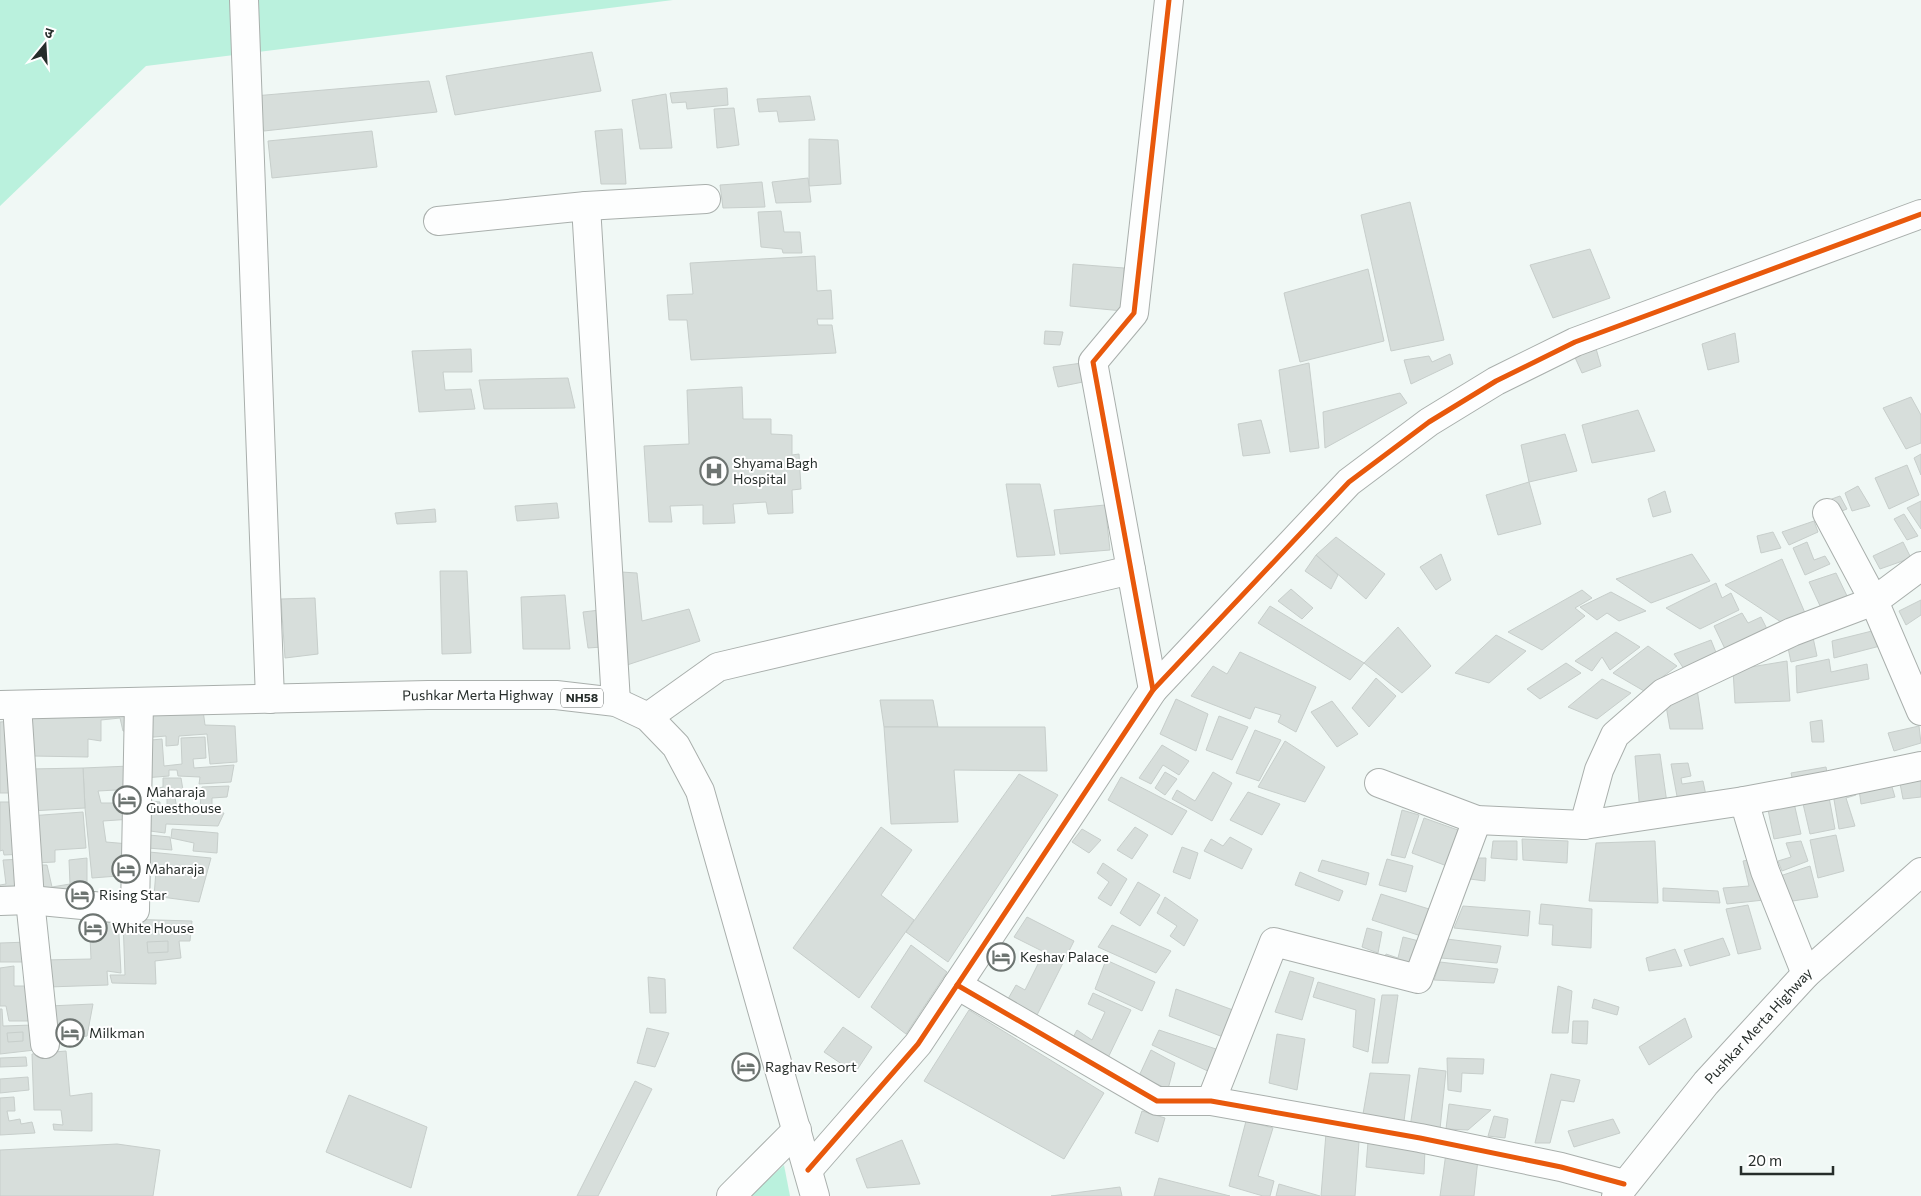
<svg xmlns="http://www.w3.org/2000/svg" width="1921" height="1196" viewBox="0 0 1921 1196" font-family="Commissioner,'Noto Sans Devanagari',sans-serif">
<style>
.green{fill:#baf1dd}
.building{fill:#d7dedb;stroke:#c7cecb;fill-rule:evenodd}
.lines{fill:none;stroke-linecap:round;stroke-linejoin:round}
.minor-casing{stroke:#a9afac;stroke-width:30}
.major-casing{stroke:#a9afac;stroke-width:30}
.highway-casing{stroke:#a9afac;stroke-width:30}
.minor{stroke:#fdfefe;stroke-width:28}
.major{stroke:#fdfefe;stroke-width:28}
.highway{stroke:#fdfefe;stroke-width:28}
.cycleway-casing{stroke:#fff;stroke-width:8}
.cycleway{stroke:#e8590c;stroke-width:5}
.labels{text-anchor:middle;stroke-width:4;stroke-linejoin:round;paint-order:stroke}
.shield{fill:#fff;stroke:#676c6a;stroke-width:1}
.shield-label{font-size:12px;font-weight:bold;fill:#262d2a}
.poi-label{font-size:14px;fill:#262d2a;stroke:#fff;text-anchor:start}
.street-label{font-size:14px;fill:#262d2a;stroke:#fff}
</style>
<rect width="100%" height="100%" fill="#f0f8f5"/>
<g class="green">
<polygon points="0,0 673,0 146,66 0,206"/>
<polygon points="784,1165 790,1196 750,1196"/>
</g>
<g class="building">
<polygon points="592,52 601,91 455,115 446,76"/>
<polygon points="429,81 437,112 264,131 254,96"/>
<polygon points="727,88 728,105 687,109 686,102 672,103 670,93"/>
<polygon points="666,94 672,148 640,149 632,100"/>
<polygon points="810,96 815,120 779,122 777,111 759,112 757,99"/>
<polygon points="734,108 739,145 717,148 714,109"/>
<polygon points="622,129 626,184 601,184 595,131"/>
<polygon points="372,131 377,167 272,178 268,141"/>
<polygon points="809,139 838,140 841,184 809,186"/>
<polygon points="808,178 811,202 776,203 772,182"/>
<polygon points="762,182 765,207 723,208 720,185"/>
<polygon points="1410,202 1444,340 1391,351 1361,215"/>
<polygon points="781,211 784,232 800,232 802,253 783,253 782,249 761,247 758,212"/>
<polygon points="1590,249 1610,298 1553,318 1530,265"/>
<polygon points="815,256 817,291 831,290 833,319 817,319 818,325 832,325 836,353 691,360 687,320 669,320 667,295 693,294 690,263"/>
<polygon points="1073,264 1124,268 1123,311 1070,306"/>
<polygon points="1368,269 1384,341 1300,362 1284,293"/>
<polygon points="1045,331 1063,332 1060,345 1044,344"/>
<polygon points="1735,333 1739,362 1708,370 1702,344"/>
<polygon points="1595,345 1601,366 1582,373 1573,353"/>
<polygon points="471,349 472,372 443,372 445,390 471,389 475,409 419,412 412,351"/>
<polygon points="1450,354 1453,364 1411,384 1404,360 1429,356 1432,362"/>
<polygon points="1082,363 1088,381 1058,387 1053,367"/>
<polygon points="1309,363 1319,448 1290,452 1279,370"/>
<polygon points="568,378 575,408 484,409 479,380"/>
<polygon points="742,387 743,419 771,419 771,434 792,435 792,455 799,454 801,489 792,490 793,513 768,514 766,502 733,504 735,523 703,524 703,505 670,506 672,522 649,522 644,446 689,444 687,390"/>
<polygon points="1400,393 1407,403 1325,448 1323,412"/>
<polygon points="1911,397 1921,415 1921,443 1906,449 1883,408"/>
<polygon points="1638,410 1655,451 1592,463 1582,425"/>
<polygon points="1261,420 1270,453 1243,456 1238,424"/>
<polygon points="1565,434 1577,471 1529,482 1521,445"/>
<polygon points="1921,454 1921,475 1914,458"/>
<polygon points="1907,465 1919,495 1889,509 1875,478"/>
<polygon points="1529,482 1541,524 1498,535 1486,495"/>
<polygon points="1006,484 1040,484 1055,555 1017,557"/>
<polygon points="1858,486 1870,506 1852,511 1845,493"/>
<polygon points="1665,491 1671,512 1653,517 1648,499"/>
<polygon points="1840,496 1847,509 1834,514 1829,500"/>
<polygon points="1921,501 1921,529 1907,508"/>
<polygon points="557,503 559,518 517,521 515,506"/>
<polygon points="1105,505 1110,550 1060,554 1054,510"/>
<polygon points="435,509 436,522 397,524 395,513"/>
<polygon points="1904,514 1918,536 1907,540 1894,519"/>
<polygon points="1814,521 1818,532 1789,545 1782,532"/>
<polygon points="1773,532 1781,548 1761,553 1757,536"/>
<polygon points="1336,537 1385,574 1366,599 1316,555"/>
<polygon points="1807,542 1814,560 1825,556 1830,564 1805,575 1793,548"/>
<polygon points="1903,542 1911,558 1880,569 1873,556"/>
<polygon points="1441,554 1451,580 1436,590 1420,567"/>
<polygon points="1692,554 1710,581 1651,603 1616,579"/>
<polygon points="1316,555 1338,575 1331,589 1305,571"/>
<polygon points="1782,559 1805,613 1784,624 1725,585"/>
<polygon points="440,571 467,571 471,653 442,654"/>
<polygon points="621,572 637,573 642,621 689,609 700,641 624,666"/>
<polygon points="1836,573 1848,598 1822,610 1809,582"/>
<polygon points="1716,583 1722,598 1731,593 1739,610 1700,629 1666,608"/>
<polygon points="1291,589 1313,608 1302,619 1278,601"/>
<polygon points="1582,590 1592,598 1575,608 1585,616 1542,650 1508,632"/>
<polygon points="1611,592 1646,611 1619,621 1607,613 1597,620 1580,607"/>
<polygon points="565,595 570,649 523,649 521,597"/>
<polygon points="315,598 318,654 285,658 281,599"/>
<polygon points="1921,600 1921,615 1906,625 1899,611"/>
<polygon points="1270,606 1364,663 1350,680 1258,623"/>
<polygon points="600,610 602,647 588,648 583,612"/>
<polygon points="1742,613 1748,623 1761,617 1768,631 1727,653 1714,626"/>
<polygon points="1398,627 1431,666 1402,693 1364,663"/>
<polygon points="1876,630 1880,646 1834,658 1832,641"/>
<polygon points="1616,632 1640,647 1610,670 1602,657 1592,671 1575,661"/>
<polygon points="1812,633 1817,656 1791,662 1787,643"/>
<polygon points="1496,635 1526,651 1489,683 1455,673"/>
<polygon points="1711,640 1717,655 1698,661 1700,666 1686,672 1674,654"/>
<polygon points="1648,646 1677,666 1644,691 1613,673"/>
<polygon points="1240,652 1316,687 1296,732 1278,722 1281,715 1255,707 1250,719 1191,696 1213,666 1227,674"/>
<polygon points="1829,659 1831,672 1867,664 1869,679 1797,693 1796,666"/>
<polygon points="1787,661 1790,701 1735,703 1733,670"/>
<polygon points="1566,663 1581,673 1540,699 1527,689"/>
<polygon points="1376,678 1396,696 1369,727 1352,708"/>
<polygon points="1602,679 1631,693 1597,719 1568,707"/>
<polygon points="1697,689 1703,729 1670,729 1664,694"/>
<polygon points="1176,699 1208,714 1196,751 1160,734"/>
<polygon points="880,700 933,700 938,727 884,727"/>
<polygon points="1332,701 1358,734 1337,747 1311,712"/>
<polygon points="203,710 205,725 235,726 237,762 210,764 207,734 179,736 178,745 166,746 166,736 142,738 139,712"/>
<polygon points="128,712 131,731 123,731 120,718 101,720 101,741 88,739 88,757 33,756 27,717"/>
<polygon points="1219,716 1248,727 1232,760 1206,750"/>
<polygon points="1822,720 1824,742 1812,742 1810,722"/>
<polygon points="12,721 16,793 0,793 0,722"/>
<polygon points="1919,726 1921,743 1894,751 1888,733"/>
<polygon points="884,727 1045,727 1047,771 954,770 958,822 891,824"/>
<polygon points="1255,730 1281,740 1259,781 1236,773"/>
<polygon points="205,737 206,758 193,759 194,768 234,765 231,782 199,784 200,777 178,776 177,770 169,770 169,776 144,778 141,741 162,739 164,766 182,764 181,738"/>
<polygon points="1285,741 1325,767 1305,802 1258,787"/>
<polygon points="1162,745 1189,761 1179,775 1163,765 1151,784 1139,778"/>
<polygon points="1660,754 1668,810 1640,812 1635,756"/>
<polygon points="1688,763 1691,776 1681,778 1682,784 1703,781 1708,805 1679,807 1671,764"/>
<path d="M130,766L132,819L103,821L106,842L129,844L131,875L92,878L85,808L83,768ZM116,790L117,803H101L98,791Z"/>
<polygon points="1826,767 1829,784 1795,790 1791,773"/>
<polygon points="1921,767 1921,797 1903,799 1898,773"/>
<polygon points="83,768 85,808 30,811 30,769"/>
<polygon points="1165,772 1177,779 1165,795 1155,788"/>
<polygon points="1213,772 1232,783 1212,821 1172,799 1177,790 1195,801"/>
<polygon points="1019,774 1058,795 948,962 906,932"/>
<polygon points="1121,777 1187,811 1172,835 1108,800"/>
<polygon points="1889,777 1895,797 1861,804 1858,782"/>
<polygon points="163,778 181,778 183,790 201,792 202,787 229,786 227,797 212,798 212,809 200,809 201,795 152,795 150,801 160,802 160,808 145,808 146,791 163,787"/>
<polygon points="1852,781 1856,795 1846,798 1855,826 1839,829 1832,788"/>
<polygon points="1248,792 1280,804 1262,835 1230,820"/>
<polygon points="1828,792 1835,829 1810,834 1801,795"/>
<polygon points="1792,794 1801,834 1774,839 1766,800"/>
<polygon points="175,797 177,810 224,813 218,826 166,824 165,833 150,831 144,813 167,811 167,798"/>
<polygon points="0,802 11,802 24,854 4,855 3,850 0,851"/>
<polygon points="1402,810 1419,815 1405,858 1391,855"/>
<polygon points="83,812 86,848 55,850 55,862 34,863 29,816"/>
<polygon points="1424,818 1458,830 1447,866 1412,853"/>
<polygon points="881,827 912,850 881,895 914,920 859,998 793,948"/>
<polygon points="1135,827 1148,835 1132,859 1117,850"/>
<polygon points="172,829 218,833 217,853 193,851 194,843 171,838"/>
<polygon points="1082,829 1101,840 1089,853 1072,842"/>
<polygon points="149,835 170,837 172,850 148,848"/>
<polygon points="1836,835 1844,871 1818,878 1810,840"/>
<polygon points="1230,837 1252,849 1242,869 1204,851 1211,839 1223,846"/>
<polygon points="1522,839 1568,841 1567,863 1523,860"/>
<polygon points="1493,841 1517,841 1517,860 1491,858"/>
<polygon points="1655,841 1658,903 1589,901 1596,843"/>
<polygon points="1801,841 1808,861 1782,871 1778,861 1791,857 1786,843"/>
<polygon points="1182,847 1198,853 1190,879 1173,872"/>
<polygon points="149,852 211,858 199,902 154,896 156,871 146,870"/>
<polygon points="87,858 87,899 35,896 33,865 47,865 52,887 70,884 69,860"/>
<polygon points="1472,858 1486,858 1485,881 1470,879"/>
<polygon points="23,859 27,897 0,897 0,885 6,884 3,860"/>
<polygon points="1387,859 1413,866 1406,892 1379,885"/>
<polygon points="1754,859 1764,900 1727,904 1723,888 1749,886 1743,861"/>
<polygon points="1322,860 1369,873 1366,885 1318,871"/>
<polygon points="1103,863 1127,879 1111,906 1098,898 1109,882 1097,873"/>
<polygon points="1810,866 1818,897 1780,903 1777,877"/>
<polygon points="1300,872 1343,891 1339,901 1295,885"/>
<polygon points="1138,882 1160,895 1140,926 1120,913"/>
<polygon points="1663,888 1718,891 1720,903 1663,901"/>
<polygon points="1381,894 1429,909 1421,936 1372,920"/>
<polygon points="1165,897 1198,920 1184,946 1170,936 1177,926 1157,913"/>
<polygon points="1541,904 1592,909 1591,948 1552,945 1553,925 1539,924"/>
<polygon points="1748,905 1761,949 1738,954 1726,909"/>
<polygon points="1463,906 1530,911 1528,936 1454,928"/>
<polygon points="89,914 118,916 121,973 107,971 108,985 48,987 43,960 91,959"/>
<polygon points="1027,917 1074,941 1031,1027 1001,1011 1016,985 1025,990 1044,952 1014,937"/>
<polygon points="123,919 192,921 190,941 179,941 181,958 155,961 156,984 112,983 110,975 125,975"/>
<polygon points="1112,925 1171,951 1156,973 1098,947"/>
<polygon points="1367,928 1382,932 1378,953 1362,947"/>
<polygon points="1403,937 1419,941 1411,971 1383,963 1386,954 1398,958"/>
<polygon points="1723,938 1730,955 1690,966 1684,950"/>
<polygon points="1447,939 1501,946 1497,963 1441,958"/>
<polygon points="168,941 168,952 148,953 147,942"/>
<polygon points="29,942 28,962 0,962 0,943"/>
<polygon points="911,945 947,972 906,1034 871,1007"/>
<polygon points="1675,949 1682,966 1649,971 1646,958"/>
<polygon points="1106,960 1155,982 1142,1011 1095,989"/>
<polygon points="1440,962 1498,969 1494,983 1434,980"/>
<polygon points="14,966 14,986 28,986 35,1021 9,1021 6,1006 0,1006 0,968"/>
<polygon points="1290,971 1314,978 1302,1020 1275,1012"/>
<polygon points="648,977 665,979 666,1013 650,1013"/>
<polygon points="1318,982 1375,999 1368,1052 1353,1047 1356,1010 1313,997"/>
<polygon points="1558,986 1572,991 1568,1033 1552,1033"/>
<polygon points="1176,989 1233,1010 1223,1037 1169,1016"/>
<polygon points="1093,993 1131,1010 1105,1064 1070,1043 1077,1030 1092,1040 1105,1012 1088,1004"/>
<polygon points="1382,995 1398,995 1388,1063 1372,1063"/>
<polygon points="1594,999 1619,1007 1617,1015 1592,1008"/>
<polygon points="93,1004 87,1036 54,1041 49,1006"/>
<polygon points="0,1009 2,1009 3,1026 33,1025 35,1050 0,1054"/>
<polygon points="969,1010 1104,1093 1064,1159 924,1081"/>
<polygon points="1685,1018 1692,1037 1649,1065 1639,1047"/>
<polygon points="1573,1021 1588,1021 1587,1044 1572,1043"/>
<polygon points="843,1027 872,1047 855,1073 824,1052"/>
<polygon points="647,1028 669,1033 655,1067 637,1063"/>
<polygon points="1159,1030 1222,1051 1212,1073 1152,1045"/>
<polygon points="23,1032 23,1041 8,1042 7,1033"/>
<polygon points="1277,1034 1305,1039 1297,1090 1269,1083"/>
<polygon points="1151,1050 1175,1063 1168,1089 1139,1076"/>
<polygon points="66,1051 70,1096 92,1093 92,1131 54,1130 53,1124 63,1125 61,1110 34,1110 32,1054"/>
<polygon points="26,1057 27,1066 0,1067 0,1058"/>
<polygon points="1447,1058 1484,1059 1483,1074 1462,1073 1461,1092 1448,1090"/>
<polygon points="1419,1068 1446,1071 1440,1129 1410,1127"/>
<polygon points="1370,1073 1410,1075 1404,1121 1363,1114"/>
<polygon points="1551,1074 1580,1080 1574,1102 1561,1100 1550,1143 1535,1143"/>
<polygon points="28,1077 29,1090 0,1093 0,1079"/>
<polygon points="635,1081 652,1089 598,1196 577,1196"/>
<polygon points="349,1095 427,1127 411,1188 326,1152"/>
<polygon points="14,1097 15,1111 7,1111 9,1121 20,1119 21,1124 32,1122 35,1133 0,1135 0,1098"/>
<polygon points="1449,1104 1491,1110 1468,1130 1446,1129"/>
<polygon points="1142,1111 1165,1118 1158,1142 1135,1133"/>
<polygon points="1494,1116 1508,1119 1505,1138 1488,1136"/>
<polygon points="1613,1119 1620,1133 1574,1147 1568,1131"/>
<polygon points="1246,1121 1273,1128 1258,1176 1274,1181 1270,1196 1263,1196 1229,1186"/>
<polygon points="1326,1133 1359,1142 1355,1196 1321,1196"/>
<polygon points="902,1140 920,1184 867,1188 856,1159"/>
<polygon points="1368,1142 1425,1149 1424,1174 1366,1167"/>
<polygon points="117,1144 160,1150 153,1196 0,1196 0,1150"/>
<polygon points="1446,1153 1478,1159 1474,1196 1440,1196"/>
<polygon points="1159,1178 1230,1196 1154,1196"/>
<polygon points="1279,1184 1320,1196 1276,1196"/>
<polygon points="1120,1187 1122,1196 1051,1196"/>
</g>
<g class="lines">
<g class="minor-casing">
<g id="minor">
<polyline points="244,0 270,699"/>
<polyline points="586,206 616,702"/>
<polyline points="438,221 586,206 706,199"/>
<polyline points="1827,513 1874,601 1921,711"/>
<polyline points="1153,690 1093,362 1134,313 1169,0"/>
<polyline points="17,705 30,900 45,1044"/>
<polyline points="648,717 718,667 1131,570"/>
<polyline points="1379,783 1477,820 1584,825 1744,801 1765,871 1806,974"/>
<polyline points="1744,801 1830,785 1921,766"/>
<polyline points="1584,825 1599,770 1615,735 1663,693 1792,632 1874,601 1921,566"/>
<polyline points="0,901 30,900 135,910 139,703"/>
<polyline points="957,985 1157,1101 1211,1101 1420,1138 1561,1167 1624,1184"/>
<polyline points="1211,1101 1274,942 1418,979 1477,820"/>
<polyline points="808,1170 918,1044 1153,690 1349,482 1429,422 1496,381 1575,342 1921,214"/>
<polyline points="731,1196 797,1130"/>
</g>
</g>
<g class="major-casing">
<g id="major">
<path id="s1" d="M1616,1196L1706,1083L1806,974L1921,872"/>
</g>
</g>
<g class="highway-casing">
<g id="highway">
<path id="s2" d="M0,705L428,695H556L616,702L648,717L676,746L700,791L815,1196"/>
</g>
</g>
<use href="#minor" class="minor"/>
<use href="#major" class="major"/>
<use href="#highway" class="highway"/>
<g class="cycleway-casing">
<g id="cycleway">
<polyline points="1153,690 1093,362 1134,313 1169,0"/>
<polyline points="957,985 1157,1101 1211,1101 1420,1138 1561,1167 1624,1184"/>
<polyline points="808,1170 918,1044 1153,690 1349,482 1429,422 1496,381 1575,342 1921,214"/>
</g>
</g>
<use href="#cycleway" class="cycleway"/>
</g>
<defs>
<g id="hospital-ring" transform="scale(1.4375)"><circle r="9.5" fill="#fff" stroke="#6d7471" stroke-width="1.5"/><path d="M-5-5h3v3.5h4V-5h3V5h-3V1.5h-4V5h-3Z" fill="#6d7471"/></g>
<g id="hotel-ring" transform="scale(1.4375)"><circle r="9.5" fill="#fff" stroke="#6d7471" stroke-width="1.5"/><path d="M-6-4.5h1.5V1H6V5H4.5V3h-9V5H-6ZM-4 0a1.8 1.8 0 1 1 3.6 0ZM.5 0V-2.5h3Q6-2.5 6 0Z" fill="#6d7471"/></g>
</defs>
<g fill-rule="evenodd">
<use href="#hospital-ring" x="714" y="471"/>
<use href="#hotel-ring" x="127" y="800"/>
<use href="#hotel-ring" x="126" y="869"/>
<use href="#hotel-ring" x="80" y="895"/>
<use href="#hotel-ring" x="93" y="928"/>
<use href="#hotel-ring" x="1001" y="957"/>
<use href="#hotel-ring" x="70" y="1033"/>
<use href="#hotel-ring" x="746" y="1067"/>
</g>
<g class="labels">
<rect class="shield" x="561" y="688.5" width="42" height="19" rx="4"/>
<g class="shield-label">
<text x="582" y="702">NH58</text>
</g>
<g class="poi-label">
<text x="733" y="468">Shyama Bagh<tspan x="733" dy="16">Hospital</tspan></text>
<text x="146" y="797">Maharaja<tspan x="146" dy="16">Guesthouse</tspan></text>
<text x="145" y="874">Maharaja</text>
<text x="99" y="900">Rising Star</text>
<text x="112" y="933">White House</text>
<text x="1020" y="962">Keshav Palace</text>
<text x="89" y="1038">Milkman</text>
<text x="765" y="1072">Raghav Resort</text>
</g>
<g class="street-label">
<text dy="5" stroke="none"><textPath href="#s2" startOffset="478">Pushkar Merta Highway</textPath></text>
<text dy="5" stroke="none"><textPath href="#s1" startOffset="222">Pushkar Merta Highway</textPath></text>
</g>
</g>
<g transform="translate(45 45) rotate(18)" stroke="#ffffff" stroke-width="4" paint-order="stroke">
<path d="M0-4L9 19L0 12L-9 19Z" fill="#262d2a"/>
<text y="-8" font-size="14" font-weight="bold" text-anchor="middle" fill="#262d2a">उ</text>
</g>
<path d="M1741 1166v8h92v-8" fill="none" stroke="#262d2a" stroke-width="2.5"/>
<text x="1748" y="1166" font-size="15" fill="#262d2a" stroke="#ffffff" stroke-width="4" paint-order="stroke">20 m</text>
</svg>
